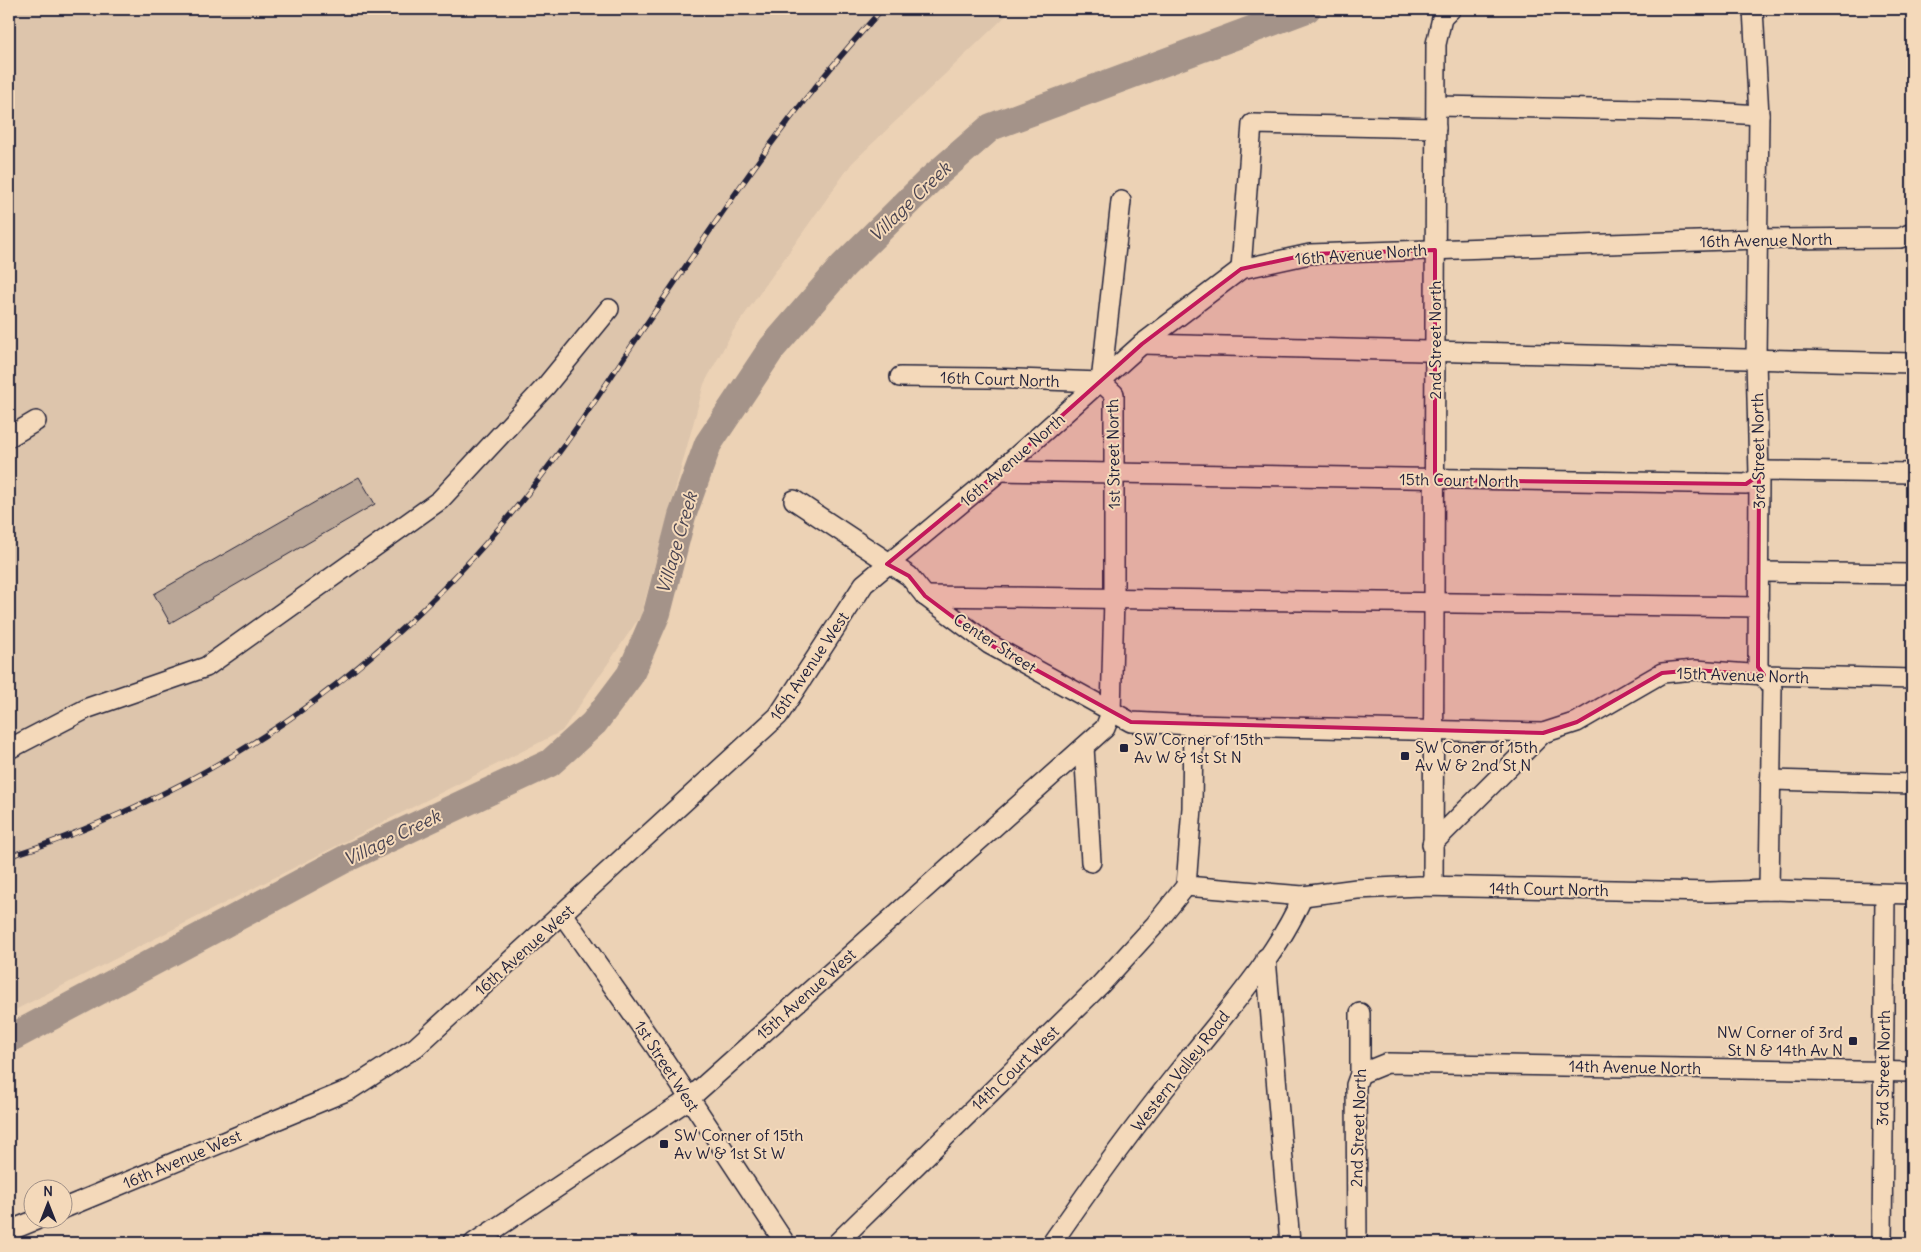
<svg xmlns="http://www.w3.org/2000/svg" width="1921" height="1252" viewBox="0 0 1921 1252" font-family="Delius,sans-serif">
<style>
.built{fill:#ddc5ac}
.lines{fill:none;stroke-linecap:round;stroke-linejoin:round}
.river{stroke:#a49389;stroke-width:28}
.building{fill:#b9a697;stroke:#22223b}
.minor-casing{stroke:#22223b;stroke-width:22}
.minor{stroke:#f4d9ba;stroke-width:19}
.rail-casing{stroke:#22223b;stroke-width:5.5}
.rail{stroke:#f4d9ba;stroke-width:4;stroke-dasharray:11;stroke-linecap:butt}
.marked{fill:#c2185b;fill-opacity:0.2;stroke:#c2185b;stroke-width:4;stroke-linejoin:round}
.poi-dot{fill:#22223b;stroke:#f4d9ba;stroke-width:2}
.labels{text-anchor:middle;stroke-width:4;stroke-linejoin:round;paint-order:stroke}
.street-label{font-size:16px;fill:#22223b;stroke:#f4d9ba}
.poi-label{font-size:16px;fill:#22223b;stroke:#f4d9ba;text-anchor:start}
.water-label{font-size:18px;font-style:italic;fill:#494452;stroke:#f4d9ba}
</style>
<rect width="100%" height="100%" fill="#ecd2b5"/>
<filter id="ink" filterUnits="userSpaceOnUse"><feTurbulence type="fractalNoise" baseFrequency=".02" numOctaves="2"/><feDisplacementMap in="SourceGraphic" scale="10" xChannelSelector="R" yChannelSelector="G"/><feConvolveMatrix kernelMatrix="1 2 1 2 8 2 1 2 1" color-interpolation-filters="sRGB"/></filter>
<g filter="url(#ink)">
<polygon class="built" points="9,9 1013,9 852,163 733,331 704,384 641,615 562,731 9,1013"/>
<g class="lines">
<polyline class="river" points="9,1039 347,858 550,763 594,723 630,675 657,613 682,516 708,444 772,348 843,266 930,180 991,127 1307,9"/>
</g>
<polygon class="building" points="359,477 375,504 170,623 154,594"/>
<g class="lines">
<g class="minor-casing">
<g id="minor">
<polyline points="1753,9 1759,115 1756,359 1759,475 1758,667 1772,688 1769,890"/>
<polyline points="1437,106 1696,111 1759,115"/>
<polyline points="1241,269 1252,124 1436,128"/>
<polyline points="1142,344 1912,363"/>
<polyline points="900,377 989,378 1101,382"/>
<polyline points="9,437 36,421"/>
<polyline points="1000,471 1746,484 1755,480 1763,471 1912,473"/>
<polyline points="794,500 909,576 925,596 989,644 1131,722 1193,725 1543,733 1577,722 1662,673 1695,670 1764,675 1912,679"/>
<polyline points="1760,572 1912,574"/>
<polyline points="925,596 1759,607"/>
<polyline points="1084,747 1091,862"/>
<polyline points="9,749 88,708 206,667 440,500 546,386 609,309"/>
<polyline points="1770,780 1912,784"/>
<polyline points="1432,844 1543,733"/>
<polyline points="1186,886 1303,896 1357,889 1419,886 1710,892 1769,890 1912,894"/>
<polyline points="1186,886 1192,808 1193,725"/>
<polyline points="1433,886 1436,44 1442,18 1451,9"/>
<polyline points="563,915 655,1046 785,1243"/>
<polyline points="1266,958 1290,1243"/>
<polyline points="1360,1074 1387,1063 1912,1072"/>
<polyline points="62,1209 351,1089 416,1047 778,716 864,584 1000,471 1142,344 1241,269 1310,254 1758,239 1900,238 1912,233"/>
<polyline points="9,1231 36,1220"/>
<polyline points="474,1243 689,1099 1105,728 1111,713 1114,598 1114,394 1101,382 1121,201"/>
<polyline points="837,1243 1100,985 1154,926 1186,886"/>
<path d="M1052,1243C1092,1185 1134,1127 1178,1072C1222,1017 1275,960 1303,896"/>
<polyline points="1357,1243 1356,1085 1360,1074 1360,1013"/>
<polyline points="1882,1243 1885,894"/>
</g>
</g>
<use href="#minor" class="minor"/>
<g class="rail-casing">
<path id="rail" d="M9,856C52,844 96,825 137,806C295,733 424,625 532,488C572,438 607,382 643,329C701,245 756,158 821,80C841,55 862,32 882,9"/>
</g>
<use href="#rail" class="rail"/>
</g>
</g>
<path class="marked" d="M1435,250V480L1746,484L1759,475L1758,667L1764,675L1695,670L1662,673L1577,722L1543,733L1131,722L989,644L925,596L909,576L887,564L1000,471L1142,344L1241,269L1310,254Z"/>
<g class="poi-dot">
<rect x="1119" y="743" width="10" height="10" rx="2.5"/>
<rect x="1400" y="751" width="10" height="10" rx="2.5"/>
<rect x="1848" y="1036" width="10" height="10" rx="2.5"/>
<rect x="659" y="1139" width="10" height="10" rx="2.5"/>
</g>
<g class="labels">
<g class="street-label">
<text transform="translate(1766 240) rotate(-1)" y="6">16th Avenue North</text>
<text transform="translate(1361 254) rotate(-4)" y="6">16th Avenue North</text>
<text transform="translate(1435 340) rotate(-90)" y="6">2nd Street North</text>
<text transform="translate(1000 379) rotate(2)" y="6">16th Court North</text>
<text transform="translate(1758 451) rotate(-91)" y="6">3rd Street North</text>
<text transform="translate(1113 454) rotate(-91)" y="6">1st Street North</text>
<text transform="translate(1012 460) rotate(-41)" y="6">16th Avenue North</text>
<text transform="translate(1459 480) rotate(1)" y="6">15th Court North</text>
<text transform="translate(995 643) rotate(33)" y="6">Center Street</text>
<text transform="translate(809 666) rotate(-56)" y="6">16th Avenue West</text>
<text transform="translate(1743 675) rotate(2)" y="6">15th Avenue North</text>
<text transform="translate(1549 889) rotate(1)" y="6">14th Court North</text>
<text transform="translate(524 950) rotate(-42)" y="6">16th Avenue West</text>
<text transform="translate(806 994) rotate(-42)" y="6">15th Avenue West</text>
<text transform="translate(667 1066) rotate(57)" y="6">1st Street West</text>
<text transform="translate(1635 1067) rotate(1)" y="6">14th Avenue North</text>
<text transform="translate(1015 1068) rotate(-44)" y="6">14th Court West</text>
<text transform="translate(1883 1068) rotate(-89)" y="6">3rd Street North</text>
<text transform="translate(1180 1071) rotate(-52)" y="6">Western Valley Road</text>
<text transform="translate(1358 1128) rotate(-88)" y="6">2nd Street North</text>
<text transform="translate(182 1159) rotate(-23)" y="6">16th Avenue West</text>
</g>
<g class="poi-label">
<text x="1134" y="745">SW Corner of 15th<tspan x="1134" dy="18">Av W &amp; 1st St N</tspan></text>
<text x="1415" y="753">SW Coner of 15th<tspan x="1415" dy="18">Av W &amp; 2nd St N</tspan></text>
<text x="1843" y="1038" text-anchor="end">NW Corner of 3rd<tspan x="1843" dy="18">St N &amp; 14th Av N</tspan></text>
<text x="674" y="1141">SW Corner of 15th<tspan x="674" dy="18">Av W &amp; 1st St W</tspan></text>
</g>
<g class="water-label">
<text transform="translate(910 202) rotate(-44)" y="6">Village Creek</text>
<text transform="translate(677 543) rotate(-74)" y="6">Village Creek</text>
<text transform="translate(392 838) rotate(-26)" y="6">Village Creek</text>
</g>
</g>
<rect width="1921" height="1252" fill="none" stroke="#f4d9ba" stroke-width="30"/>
<rect x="15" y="15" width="1891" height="1222" fill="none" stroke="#22223b" stroke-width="2" filter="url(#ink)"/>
<g transform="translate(48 1204)"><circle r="24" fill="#f4d9ba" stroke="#a09087"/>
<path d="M0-4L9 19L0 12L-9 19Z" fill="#22223b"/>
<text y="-8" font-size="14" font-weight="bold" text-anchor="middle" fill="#22223b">N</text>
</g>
</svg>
